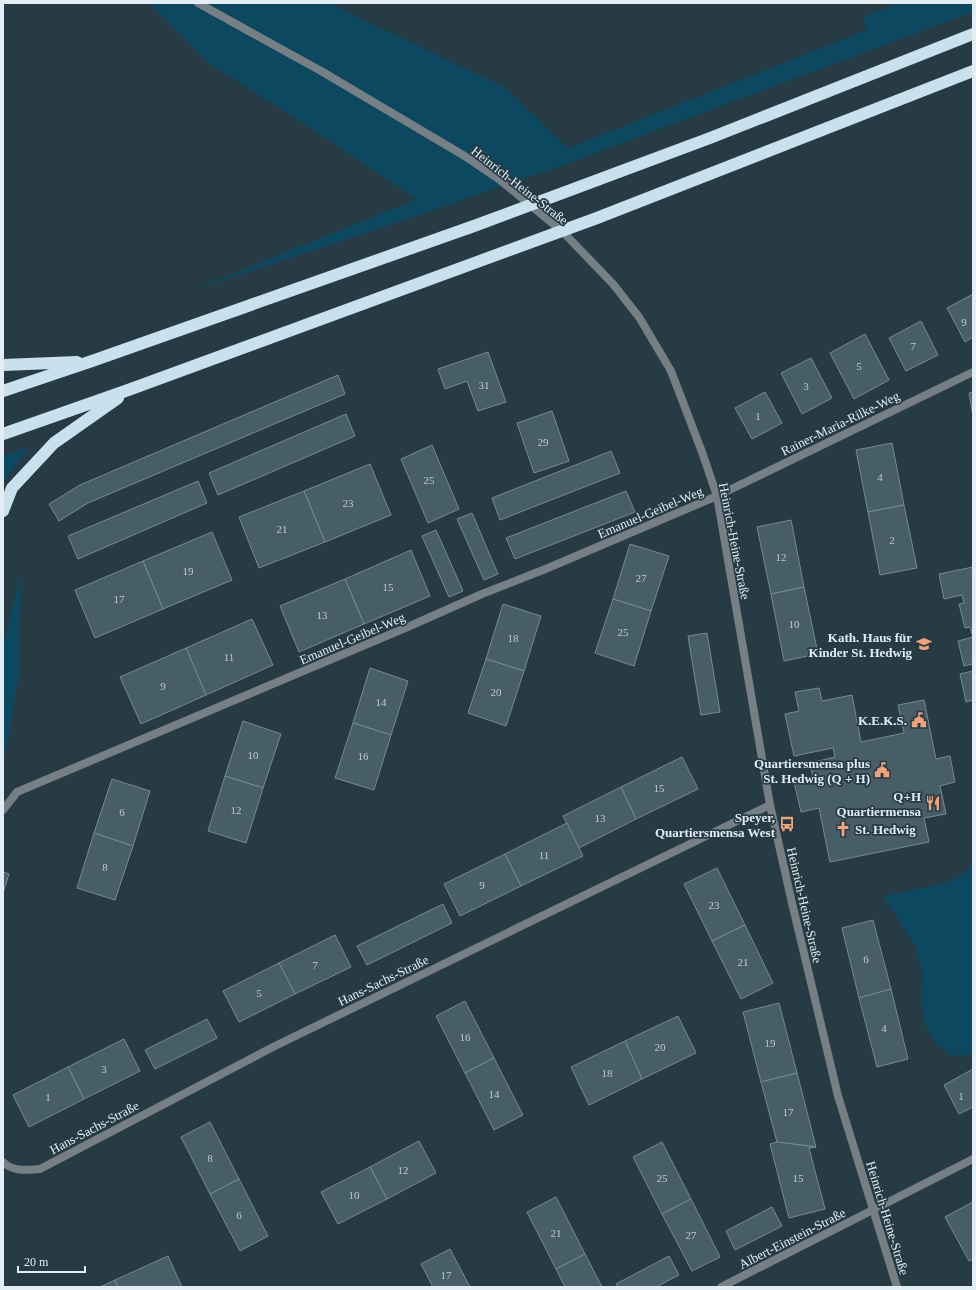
<svg xmlns="http://www.w3.org/2000/svg" width="976" height="1290" viewBox="0 0 976 1290" font-family="'Times New Roman',serif">
<style>
.green{fill:#0c4960}
.building{fill:#475d67;stroke:#748b96}
.lines{fill:none;stroke-linecap:round;stroke-linejoin:round}
.street{stroke:#757f84;stroke-width:8}
.highway{stroke:#c8e1ed;stroke-width:12}
.labels{text-anchor:middle;stroke-width:3.5;stroke-linejoin:round;paint-order:stroke}
.number-label{font-size:11px;fill:#bbcad1}
.street-label{font-size:13px;fill:#e2eef4;stroke:#273b45}
.poi-label{font-size:13px;font-weight:bold;fill:#e2eef4;stroke:#273b45;text-anchor:end}
</style>
<rect width="100%" height="100%" fill="#273b45"/>
<g class="green">
<polygon points="150,3 329,3 504,87 568,148 867,30 862,17 900,3 973,3 973,12 558,167 390,225 188,292 417,199 314,130 207,62"/>
<polygon points="29,447 3,483 3,456"/>
<polygon points="21,572 19,672 6,752 3,758 3,647"/>
<polygon points="973,863 973,1054 951,1056 934,1041 926,1027 921,1002 922,972 916,947 883,896 946,883 964,873"/>
</g>
<g class="building">
<polygon points="973,294 973,337 965,342 947,308"/>
<polygon points="921,321 938,355 906,371 889,338"/>
<polygon points="865,334 889,380 854,399 830,353"/>
<polygon points="488,352 506,402 478,411 467,381 445,389 438,369"/>
<polygon points="811,358 832,398 802,414 781,373"/>
<polygon points="338,375 345,394 88,503 59,521 49,504 80,485"/>
<polygon points="765,392 782,423 752,439 735,408"/>
<polygon points="973,392 973,416 969,393"/>
<polygon points="552,411 569,461 534,473 517,423"/>
<polygon points="346,414 355,436 218,495 209,473"/>
<polygon points="892,443 904,505 868,512 856,450"/>
<polygon points="432,445 459,509 428,523 401,459"/>
<polygon points="611,451 620,473 500,520 492,498"/>
<polygon points="370,464 391,515 325,542 304,491"/>
<polygon points="198,481 207,503 78,559 68,536"/>
<polygon points="304,491 325,542 259,568 239,517"/>
<polygon points="626,491 635,512 515,559 506,538"/>
<polygon points="904,505 917,568 880,575 868,512"/>
<polygon points="472,513 498,574 484,580 457,519"/>
<polygon points="791,520 804,587 771,594 757,527"/>
<polygon points="436,530 463,591 449,597 422,536"/>
<polygon points="212,532 232,580 163,609 143,561"/>
<polygon points="630,544 669,556 651,611 613,599"/>
<polygon points="411,550 430,596 364,624 345,579"/>
<polygon points="143,561 163,609 95,638 75,590"/>
<polygon points="973,567 973,669 972,664 964,666 958,641 973,637 970,627 965,628 959,604 964,603 962,595 944,599 939,574"/>
<polygon points="345,579 364,624 299,652 280,606"/>
<polygon points="804,587 818,654 784,661 771,594"/>
<polygon points="613,599 651,611 634,666 595,653"/>
<polygon points="503,604 541,616 524,671 486,659"/>
<polygon points="252,619 273,665 206,695 186,648"/>
<polygon points="707,633 720,712 701,715 688,636"/>
<polygon points="186,648 206,695 141,724 120,677"/>
<polygon points="486,659 524,671 506,726 468,713"/>
<polygon points="370,668 408,681 391,735 353,723"/>
<polygon points="973,671 973,700 966,702 960,674"/>
<polygon points="819,688 822,701 852,695 861,742 904,733 898,705 924,700 936,759 950,756 955,782 940,786 946,814 924,818 929,842 830,862 819,808 801,812 794,782 813,778 810,763 835,757 833,748 794,756 785,714 799,711 795,692"/>
<polygon points="243,721 281,734 263,788 225,776"/>
<polygon points="353,723 391,735 374,790 335,778"/>
<polygon points="682,757 698,789 636,819 621,787"/>
<polygon points="225,776 263,788 246,843 208,831"/>
<polygon points="112,779 150,791 133,846 94,833"/>
<polygon points="621,787 636,819 579,848 563,816"/>
<polygon points="567,823 583,856 521,886 505,854"/>
<polygon points="94,833 133,846 115,900 77,888"/>
<polygon points="505,854 521,886 460,916 444,884"/>
<polygon points="717,868 745,925 712,941 684,884"/>
<polygon points="3,872 9,874 3,893"/>
<polygon points="443,904 452,923 367,965 357,946"/>
<polygon points="873,920 891,989 859,998 842,928"/>
<polygon points="745,925 773,983 741,999 712,941"/>
<polygon points="335,935 351,967 295,994 279,963"/>
<polygon points="279,963 295,994 239,1022 223,991"/>
<polygon points="891,989 908,1059 877,1067 859,998"/>
<polygon points="465,1001 494,1058 465,1073 436,1016"/>
<polygon points="779,1003 797,1073 761,1082 743,1012"/>
<polygon points="678,1016 696,1053 642,1079 625,1041"/>
<polygon points="207,1019 217,1038 155,1069 145,1050"/>
<polygon points="124,1039 140,1071 84,1099 68,1067"/>
<polygon points="625,1041 642,1079 589,1105 571,1067"/>
<polygon points="494,1058 523,1115 494,1130 465,1073"/>
<polygon points="68,1067 84,1099 29,1127 13,1095"/>
<polygon points="973,1069 973,1107 959,1114 944,1085"/>
<polygon points="797,1073 816,1147 777,1142 761,1082"/>
<polygon points="210,1122 239,1179 210,1194 181,1137"/>
<polygon points="419,1141 436,1173 387,1199 370,1167"/>
<polygon points="662,1142 691,1199 662,1214 633,1157"/>
<polygon points="777,1142 816,1147 809,1148 825,1209 789,1218 770,1144"/>
<polygon points="370,1167 387,1199 338,1224 321,1192"/>
<polygon points="239,1179 268,1236 240,1251 210,1194"/>
<polygon points="556,1197 585,1254 556,1269 527,1212"/>
<polygon points="691,1199 720,1257 692,1271 662,1214"/>
<polygon points="973,1202 973,1259 969,1261 945,1217"/>
<polygon points="772,1207 782,1226 735,1250 726,1231"/>
<polygon points="450,1249 470,1287 433,1287 421,1264"/>
<polygon points="585,1254 602,1287 565,1287 556,1269"/>
<polygon points="168,1256 182,1287 118,1287 115,1280"/>
<polygon points="669,1256 679,1275 656,1287 618,1287 616,1284"/>
<polygon points="115,1280 118,1287 100,1287"/>
</g>
<g class="lines">
<g class="street">
<polyline points="198,3 321,71 463,155 500,180 564,233 613,284 639,317 671,371 702,452 717,496 770,805 792,903 838,1096 897,1287"/>
<polyline points="3,810 17,792 410,626 482,594 548,568 717,496 973,372"/>
<path d="M3,1162C13,1172 27,1170 40,1169L273,1047L770,805"/>
<polyline points="721,1287 973,1159"/>
</g>
<g class="highway">
<polyline points="3,365 77,362"/>
<polyline points="3,391 92,361 474,226 710,138 973,34"/>
<polyline points="3,434 131,389 597,218 973,71"/>
<polyline points="3,511 12,488 54,443 118,398"/>
</g>
</g>
<defs>
<g id="school-bare" transform="scale(1.2)"><path d="M0-5L7-2L0 1L-7-2ZM-4 1L0 2.5L4 1V4Q0 6-4 4Z" fill="#f0a279" stroke="#273b45" stroke-width="2.5" paint-order="stroke"/></g>
<g id="civic-bare" transform="scale(1.2)"><path d="M-.6-6.5H3V-4.5H.6V-3L4-1V1h2V6H-6V1h2V-1L-.6-3ZM-1.2 2.5V6h2.4V2.5Z" fill="#f0a279" stroke="#273b45" stroke-width="2.5" paint-order="stroke"/></g>
<g id="restaurant-bare" transform="scale(1.2)"><path d="M-5-6h1v4h1v-4h1v4h1v-4h1v5L-1.5 .5V6h-2V.5L-5-1ZM5-6V6H3V1.5H1.5Q1.5-4 5-6Z" fill="#f0a279" stroke="#273b45" stroke-width="2.5" paint-order="stroke"/></g>
<g id="bus-bare" transform="scale(1.2)"><path d="M-5-6H5V4H4V6H2V4H-2V6H-4V4H-5ZM-3.5-4V0h7V-4ZM-3.5 1.2v1.5H-2V1.2ZM2 1.2v1.5H3.5V1.2Z" fill="#f0a279" stroke="#273b45" stroke-width="2.5" paint-order="stroke"/></g>
<g id="church-bare" transform="scale(1.2)"><path d="M-1.2-6h2.4v3.5h3.3v2.4h-3.3V6h-2.4V-.1h-3.3v-2.4h3.3Z" fill="#f0a279" stroke="#273b45" stroke-width="2.5" paint-order="stroke"/></g>
</defs>
<g fill-rule="evenodd">
<use href="#school-bare" x="924" y="644"/>
<use href="#civic-bare" x="919" y="720"/>
<use href="#civic-bare" x="882" y="770"/>
<use href="#restaurant-bare" x="933" y="803"/>
<use href="#bus-bare" x="787" y="824"/>
<use href="#church-bare" x="843" y="829"/>
</g>
<g class="labels">
<g class="number-label">
<text x="964" y="326">9</text>
<text x="913" y="350">7</text>
<text x="859" y="370">5</text>
<text x="484" y="389">31</text>
<text x="806" y="390">3</text>
<text x="758" y="420">1</text>
<text x="543" y="446">29</text>
<text x="880" y="481">4</text>
<text x="429" y="484">25</text>
<text x="348" y="507">23</text>
<text x="282" y="533">21</text>
<text x="892" y="544">2</text>
<text x="781" y="561">12</text>
<text x="188" y="575">19</text>
<text x="641" y="582">27</text>
<text x="388" y="591">15</text>
<text x="119" y="603">17</text>
<text x="322" y="619">13</text>
<text x="794" y="628">10</text>
<text x="623" y="636">25</text>
<text x="513" y="642">18</text>
<text x="229" y="661">11</text>
<text x="163" y="690">9</text>
<text x="496" y="696">20</text>
<text x="381" y="706">14</text>
<text x="253" y="759">10</text>
<text x="363" y="760">16</text>
<text x="659" y="792">15</text>
<text x="236" y="814">12</text>
<text x="122" y="816">6</text>
<text x="600" y="822">13</text>
<text x="544" y="859">11</text>
<text x="105" y="871">8</text>
<text x="482" y="889">9</text>
<text x="714" y="909">23</text>
<text x="866" y="963">6</text>
<text x="743" y="966">21</text>
<text x="315" y="969">7</text>
<text x="259" y="997">5</text>
<text x="884" y="1032">4</text>
<text x="465" y="1041">16</text>
<text x="770" y="1047">19</text>
<text x="660" y="1051">20</text>
<text x="104" y="1073">3</text>
<text x="607" y="1077">18</text>
<text x="494" y="1098">14</text>
<text x="961" y="1100">1</text>
<text x="48" y="1101">1</text>
<text x="788" y="1116">17</text>
<text x="210" y="1162">8</text>
<text x="403" y="1174">12</text>
<text x="662" y="1182">25</text>
<text x="798" y="1182">15</text>
<text x="354" y="1199">10</text>
<text x="239" y="1219">6</text>
<text x="556" y="1237">21</text>
<text x="691" y="1239">27</text>
<text x="446" y="1279">17</text>
</g>
<g class="street-label">
<text transform="translate(520 185) rotate(38)" y="5">Heinrich-Heine-Straße</text>
<text transform="translate(840 423) rotate(-26)" y="5">Rainer-Maria-Rilke-Weg</text>
<text transform="translate(650 512) rotate(-23)" y="5">Emanuel-Geibel-Weg</text>
<text transform="translate(735 541) rotate(79)" y="5">Heinrich-Heine-Straße</text>
<text transform="translate(352 638) rotate(-23)" y="5">Emanuel-Geibel-Weg</text>
<text transform="translate(805 905) rotate(77)" y="5">Heinrich-Heine-Straße</text>
<text transform="translate(383 980) rotate(-26)" y="5">Hans-Sachs-Straße</text>
<text transform="translate(94 1127) rotate(-28)" y="5">Hans-Sachs-Straße</text>
<text transform="translate(888 1218) rotate(73)" y="5">Heinrich-Heine-Straße</text>
<text transform="translate(792 1238) rotate(-27)" y="5">Albert-Einstein-Straße</text>
</g>
<g class="poi-label">
<text x="912" y="642">Kath. Haus für<tspan x="912" dy="15">Kinder St. Hedwig</tspan></text>
<text x="907" y="725">K.E.K.S.</text>
<text x="870" y="768">Quartiersmensa plus<tspan x="870" dy="15">St. Hedwig (Q + H)</tspan></text>
<text x="921" y="801">Q+H<tspan x="921" dy="15">Quartiermensa</tspan></text>
<text x="775" y="822">Speyer,<tspan x="775" dy="15">Quartiersmensa West</tspan></text>
<text x="855" y="834" text-anchor="start">St. Hedwig</text>
</g>
</g>
<rect width="976" height="1290" fill="none" stroke="#e2eef4" stroke-width="8"/>
<path d="M18 1266v6h67v-6" fill="none" stroke="#e2eef4" stroke-width="2"/>
<text x="24" y="1266" font-size="12" fill="#e2eef4" stroke="#273b45" stroke-width="3" paint-order="stroke">20 m</text>
</svg>
